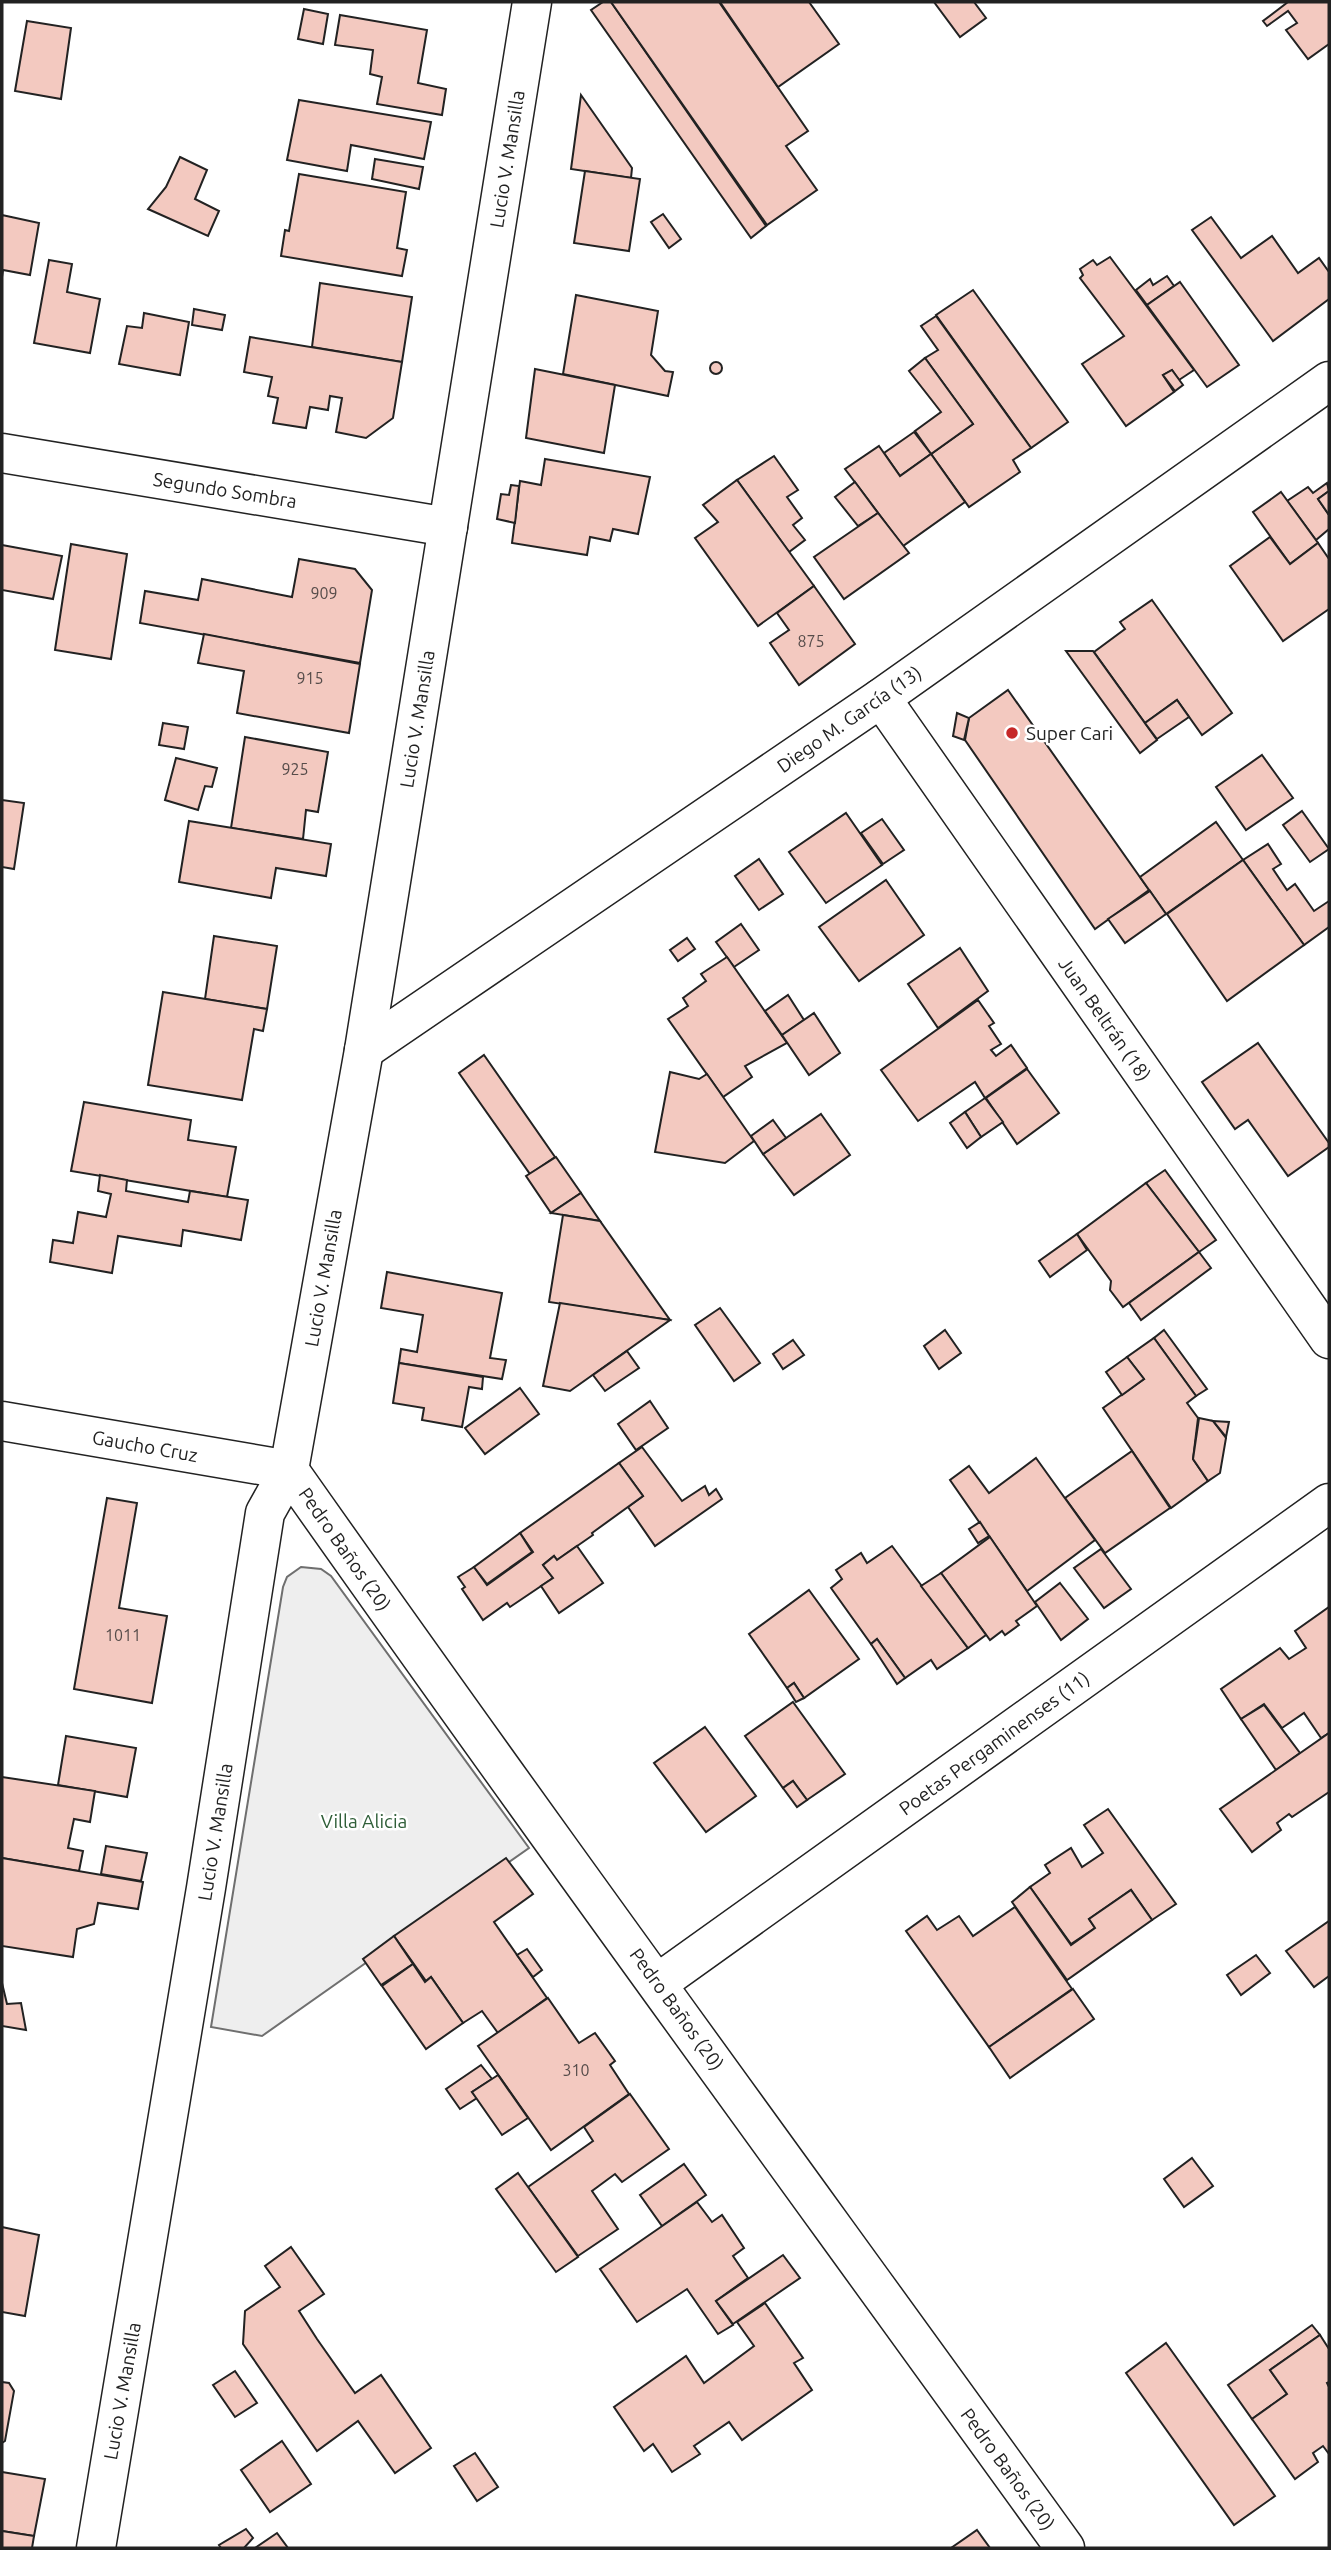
<svg xmlns="http://www.w3.org/2000/svg" width="1331" height="2550" viewBox="0 0 1331 2550" font-family="Ubuntu,sans-serif">
<style>
.green{fill:#eee;stroke:#6f6f6f;stroke-width:2}
.building{fill:#f3c9c0;stroke:#222;stroke-width:2}
.lines{fill:none;stroke-linecap:round;stroke-linejoin:round}
.minor-casing{stroke:#222;stroke-width:41}
.minor{stroke:#fff;stroke-width:38}
.poi-dot{fill:#c62828;stroke:#fff;stroke-width:2.5}
.labels{text-anchor:middle;stroke-width:5;stroke-linejoin:round;paint-order:stroke}
.number-label{font-size:16px;fill:#564c4a}
.street-label{font-size:19px;fill:#222;stroke:#fff}
.poi-label{font-size:19px;fill:#222;stroke:#fff;text-anchor:start}
.park-label{font-size:19px;fill:#2f5e38;stroke:#fff}
</style>
<rect width="100%" height="100%" fill="#fff"/>
<polygon class="green" points="301,1567 321,1569 331,1576 529,1848 262,2036 211,2027 283,1587 287,1577"/>
<g class="building">
<polygon points="603,2 611,2 766,226 751,238 591,10"/>
<polygon points="611,2 719,2 808,131 786,146 817,190 767,225"/>
<polygon points="720,2 809,2 839,44 778,87"/>
<polygon points="934,2 974,2 986,18 960,37"/>
<polygon points="1288,2 1329,2 1329,44 1308,59 1286,30 1297,23 1288,11 1267,26 1263,21"/>
<polygon points="304,9 328,14 323,44 298,39"/>
<polygon points="340,15 427,30 418,83 446,89 442,115 377,104 382,77 370,74 373,50 335,45"/>
<polygon points="27,21 71,28 61,99 15,91"/>
<polygon points="581,95 632,168 631,178 571,169"/>
<polygon points="299,100 431,122 424,159 351,145 347,171 287,160"/>
<polygon points="180,157 207,170 195,199 219,211 208,236 148,209 166,187"/>
<polygon points="375,159 423,167 419,189 372,179"/>
<polygon points="585,171 640,179 629,251 574,243"/>
<polygon points="299,174 406,192 397,248 407,250 402,276 281,256 285,230 289,231"/>
<polygon points="663,214 681,239 669,248 651,222"/>
<polygon points="2,215 39,223 30,275 3,270 2,277"/>
<polygon points="1211,217 1241,258 1272,236 1298,273 1319,258 1329,272 1329,299 1273,341 1192,230"/>
<polygon points="1110,257 1194,370 1179,380 1172,370 1163,375 1174,392 1126,426 1082,364 1124,336 1080,278 1083,275 1080,269 1093,260 1097,265"/>
<polygon points="49,260 72,264 67,292 100,299 90,353 34,343"/>
<polygon points="1167,276 1174,286 1147,305 1136,290 1150,279 1153,285"/>
<polygon points="1180,282 1239,365 1207,387 1147,305"/>
<polygon points="320,283 412,297 402,362 312,347"/>
<polygon points="973,290 1068,422 1031,448 936,315"/>
<polygon points="576,295 658,311 651,355 665,371 673,372 668,396 563,374"/>
<polygon points="194,309 225,315 222,330 192,325"/>
<polygon points="144,313 189,322 180,375 119,364 127,326 142,328"/>
<polygon points="936,316 1031,448 1013,460 1020,472 969,507 931,454 973,424 925,358 938,350 921,326"/>
<polygon points="250,337 402,362 393,418 366,438 336,432 342,398 330,396 328,410 310,407 306,428 273,423 278,398 268,396 272,377 244,372"/>
<polygon points="925,358 973,424 931,454 915,431 941,412 909,371"/>
<circle cx="716" cy="368" r="6"/>
<polygon points="535,369 615,385 604,453 526,438"/>
<polygon points="1172,370 1183,385 1175,391 1163,375"/>
<polygon points="914,432 931,454 900,476 884,453"/>
<polygon points="879,446 900,476 931,454 965,502 903,546 845,469"/>
<polygon points="774,456 798,490 787,497 802,518 793,525 805,540 789,552 737,480"/>
<polygon points="545,459 650,477 638,534 613,529 610,541 590,537 587,555 512,543 520,481 541,485"/>
<polygon points="737,480 814,586 758,626 695,538 718,522 703,505"/>
<polygon points="855,482 878,513 858,526 835,497"/>
<polygon points="1327,483 1329,491 1318,499 1329,515 1329,529 1316,540 1287,501 1308,487 1313,493"/>
<polygon points="511,485 519,486 515,523 497,519 501,494 509,495"/>
<polygon points="1329,491 1329,515 1318,499"/>
<polygon points="1281,492 1318,543 1290,564 1253,512"/>
<polygon points="878,513 909,553 844,599 814,557"/>
<polygon points="1270,537 1290,564 1318,543 1329,559 1329,609 1283,641 1230,566"/>
<polygon points="71,544 127,554 111,659 55,650"/>
<polygon points="2,545 62,556 53,599 2,590"/>
<polygon points="299,559 355,569 372,590 360,663 140,623 145,591 198,600 202,579 292,597"/>
<polygon points="814,586 855,644 799,685 770,643 789,630 777,613"/>
<polygon points="1152,600 1232,713 1202,735 1177,700 1145,723 1094,652 1125,629 1120,622"/>
<polygon points="204,634 360,664 349,733 237,713 244,671 198,663"/>
<polygon points="1066,651 1093,651 1157,740 1140,753"/>
<polygon points="1008,690 1149,890 1095,929 965,740 969,718"/>
<polygon points="1177,700 1189,717 1157,739 1145,723"/>
<polygon points="957,713 969,718 964,740 953,736"/>
<polygon points="163,723 188,727 184,749 159,745"/>
<polygon points="245,737 328,752 318,812 306,810 303,839 231,828"/>
<polygon points="1262,755 1293,798 1246,830 1216,787"/>
<polygon points="176,758 217,768 212,787 205,786 198,810 165,800"/>
<polygon points="2,800 24,803 14,869 2,867"/>
<polygon points="1302,811 1329,849 1310,862 1283,825"/>
<polygon points="846,813 882,865 826,903 789,852"/>
<polygon points="882,819 904,850 883,864 861,833"/>
<polygon points="189,821 331,844 326,876 276,868 271,898 179,882"/>
<polygon points="1216,822 1243,860 1166,914 1140,877"/>
<polygon points="1268,844 1281,864 1273,869 1287,890 1295,884 1314,911 1329,901 1329,927 1304,945 1243,860"/>
<polygon points="759,859 783,894 759,910 735,876"/>
<polygon points="1243,860 1304,945 1227,1001 1167,914"/>
<polygon points="886,880 924,935 859,981 819,927"/>
<polygon points="1150,891 1166,914 1125,943 1108,919"/>
<polygon points="741,924 759,950 734,967 716,942"/>
<polygon points="214,936 277,946 267,1009 205,999"/>
<polygon points="687,938 695,949 678,961 670,950"/>
<polygon points="960,948 988,991 938,1028 908,984"/>
<polygon points="727,957 787,1043 745,1066 752,1077 723,1097 668,1019 688,1006 683,998 706,981 701,974"/>
<polygon points="163,992 267,1009 263,1031 254,1029 242,1100 148,1085"/>
<polygon points="788,995 804,1020 782,1035 765,1011"/>
<polygon points="978,1000 994,1023 989,1026 1001,1044 991,1050 996,1056 1011,1045 1027,1068 985,1098 975,1082 918,1121 881,1070"/>
<polygon points="814,1013 840,1053 809,1075 782,1035"/>
<polygon points="1258,1043 1329,1143 1329,1147 1288,1176 1248,1120 1235,1129 1202,1082"/>
<polygon points="484,1055 555,1157 530,1174 459,1073"/>
<polygon points="1027,1069 1059,1113 1017,1144 986,1098"/>
<polygon points="670,1072 699,1079 707,1074 754,1141 725,1163 655,1152"/>
<polygon points="985,1098 1003,1122 981,1137 965,1112"/>
<polygon points="84,1102 191,1120 188,1140 236,1147 227,1197 71,1171"/>
<polygon points="965,1112 981,1137 967,1148 950,1123"/>
<polygon points="821,1114 850,1155 794,1195 763,1154"/>
<polygon points="773,1120 786,1138 763,1154 751,1136"/>
<polygon points="556,1157 581,1193 551,1213 526,1176"/>
<polygon points="1165,1170 1216,1240 1199,1252 1146,1183"/>
<polygon points="100,1175 127,1180 126,1191 188,1202 190,1191 248,1200 241,1240 183,1230 181,1246 118,1236 112,1273 50,1262 53,1240 73,1243 78,1212 106,1217 111,1194 98,1191"/>
<polygon points="1146,1183 1199,1252 1123,1307 1110,1290 1111,1281 1077,1234"/>
<polygon points="581,1193 600,1221 551,1213"/>
<polygon points="563,1215 600,1221 670,1320 549,1302"/>
<polygon points="1077,1234 1087,1250 1050,1277 1039,1261"/>
<polygon points="1199,1252 1211,1268 1141,1320 1129,1303"/>
<polygon points="387,1272 502,1293 490,1358 506,1360 502,1379 399,1363 401,1349 417,1352 423,1315 381,1308"/>
<polygon points="560,1303 670,1320 570,1391 543,1386"/>
<polygon points="720,1308 760,1363 734,1381 695,1325"/>
<polygon points="945,1330 961,1353 939,1369 924,1346"/>
<polygon points="1164,1330 1207,1389 1196,1396 1154,1338"/>
<polygon points="1154,1338 1196,1396 1187,1403 1198,1418 1193,1459 1208,1481 1171,1508 1103,1408 1144,1379 1127,1357"/>
<polygon points="793,1340 804,1355 783,1369 773,1354"/>
<polygon points="627,1351 639,1368 605,1391 593,1375"/>
<polygon points="1127,1357 1144,1379 1122,1395 1106,1372"/>
<polygon points="399,1363 483,1377 482,1389 469,1387 462,1427 422,1420 424,1408 393,1403"/>
<polygon points="520,1388 539,1414 485,1454 465,1428"/>
<polygon points="650,1401 668,1428 636,1450 618,1424"/>
<polygon points="1199,1418 1213,1421 1226,1438 1220,1473 1208,1481 1193,1459"/>
<polygon points="1213,1421 1229,1422 1226,1437"/>
<polygon points="642,1447 682,1501 705,1486 709,1495 716,1489 722,1499 655,1546 628,1507 643,1496 619,1463"/>
<polygon points="1132,1451 1170,1508 1105,1553 1065,1498"/>
<polygon points="1036,1458 1095,1540 1027,1591 950,1480 969,1466 989,1493"/>
<polygon points="619,1463 643,1496 592,1533 593,1535 557,1560 554,1556 543,1565 553,1578 510,1607 507,1603 483,1620 462,1589 465,1587 458,1577 474,1567 487,1585 533,1552 520,1533"/>
<polygon points="107,1498 137,1503 119,1608 167,1616 152,1703 74,1689"/>
<polygon points="980,1522 989,1536 978,1543 969,1529"/>
<polygon points="520,1533 532,1552 487,1584 474,1567"/>
<polygon points="990,1537 1037,1606 1016,1621 1019,1625 1005,1635 1002,1631 990,1640 941,1573"/>
<polygon points="577,1546 603,1583 559,1613 541,1586 553,1578 543,1565 554,1556 557,1560"/>
<polygon points="892,1546 968,1648 937,1669 931,1660 905,1678 877,1639 871,1644 831,1588 842,1579 836,1570 861,1553 867,1563"/>
<polygon points="1101,1549 1131,1589 1104,1608 1074,1568"/>
<polygon points="941,1573 986,1635 968,1648 921,1586"/>
<polygon points="1060,1583 1088,1619 1061,1640 1035,1602"/>
<polygon points="809,1590 859,1659 804,1698 794,1683 787,1688 749,1634"/>
<polygon points="1329,1607 1329,1733 1321,1738 1304,1713 1282,1728 1264,1704 1241,1719 1221,1689 1280,1648 1289,1659 1306,1648 1295,1631"/>
<polygon points="877,1639 905,1678 897,1684 871,1644"/>
<polygon points="794,1683 804,1698 796,1702 787,1688"/>
<polygon points="793,1702 845,1774 807,1800 793,1781 783,1788 745,1736"/>
<polygon points="1264,1705 1300,1753 1276,1770 1241,1719"/>
<polygon points="705,1727 756,1796 706,1832 654,1763"/>
<polygon points="1329,1733 1329,1792 1292,1817 1289,1814 1277,1823 1281,1830 1252,1852 1220,1809"/>
<polygon points="66,1736 136,1748 127,1797 58,1785"/>
<polygon points="2,1777 95,1791 90,1822 74,1819 68,1848 83,1851 79,1871 2,1858"/>
<polygon points="793,1781 807,1800 797,1807 783,1788"/>
<polygon points="1108,1809 1176,1904 1152,1920 1131,1890 1089,1919 1095,1928 1071,1944 1030,1887 1050,1873 1045,1865 1071,1848 1082,1867 1103,1853 1084,1825"/>
<polygon points="106,1846 147,1853 141,1881 101,1874"/>
<polygon points="2,1858 143,1882 138,1909 98,1903 94,1924 77,1929 73,1957 2,1946"/>
<polygon points="506,1858 533,1894 494,1922 547,1998 498,2033 482,2011 463,2023 431,1977 426,1981 394,1936"/>
<polygon points="1030,1887 1071,1945 1095,1928 1089,1919 1131,1890 1152,1920 1067,1980 1012,1902"/>
<polygon points="1015,1907 1072,1989 989,2047 906,1931 927,1916 937,1930 959,1916 973,1936"/>
<polygon points="1329,1921 1329,1976 1314,1987 1286,1951"/>
<polygon points="394,1936 413,1964 381,1985 363,1959"/>
<polygon points="527,1949 542,1970 533,1977 517,1955"/>
<polygon points="1256,1955 1270,1973 1241,1995 1227,1975"/>
<polygon points="413,1964 425,1982 431,1977 463,2023 426,2049 382,1986"/>
<polygon points="2,1983 7,2004 21,2003 26,2030 2,2026"/>
<polygon points="1073,1989 1094,2019 1010,2078 989,2047"/>
<polygon points="548,1998 579,2043 595,2033 615,2061 610,2065 629,2094 551,2150 478,2046"/>
<polygon points="481,2065 492,2079 472,2092 477,2098 460,2109 446,2089"/>
<polygon points="498,2075 528,2118 502,2135 472,2092"/>
<polygon points="630,2094 669,2149 622,2182 615,2174 592,2191 618,2229 578,2256 528,2187 593,2141 584,2127"/>
<polygon points="1192,2158 1213,2186 1184,2207 1164,2179"/>
<polygon points="684,2164 706,2195 662,2226 640,2195"/>
<polygon points="518,2173 578,2257 556,2272 496,2189"/>
<polygon points="697,2202 712,2222 722,2215 744,2248 733,2256 748,2278 716,2301 733,2325 718,2334 687,2289 637,2322 600,2269"/>
<polygon points="2,2227 39,2235 25,2316 2,2312"/>
<polygon points="291,2247 324,2294 299,2311 317,2339 355,2393 381,2375 431,2448 395,2473 358,2421 317,2451 243,2344 245,2311 280,2287 265,2266"/>
<polygon points="783,2255 800,2278 733,2324 716,2301"/>
<polygon points="765,2303 803,2358 794,2363 812,2390 742,2440 729,2422 694,2446 700,2454 672,2472 653,2444 644,2451 614,2407 686,2356 704,2383 754,2346 737,2322"/>
<polygon points="1312,2325 1320,2335 1270,2370 1287,2394 1252,2419 1228,2385"/>
<polygon points="1320,2335 1329,2349 1329,2382 1327,2383 1329,2387 1329,2454 1323,2446 1313,2453 1318,2462 1295,2479 1252,2419 1287,2394 1270,2370"/>
<polygon points="1166,2343 1275,2496 1234,2525 1126,2373"/>
<polygon points="235,2371 257,2403 235,2417 213,2385"/>
<polygon points="2,2382 9,2383 14,2391 5,2441 2,2443"/>
<polygon points="282,2441 311,2484 270,2512 241,2470"/>
<polygon points="475,2453 498,2487 477,2501 454,2466"/>
<polygon points="2,2472 45,2479 34,2536 2,2531"/>
<polygon points="246,2529 253,2538 244,2548 221,2548 219,2545"/>
<polygon points="977,2530 990,2548 951,2548"/>
<polygon points="2,2531 34,2536 32,2548 2,2548"/>
<polygon points="277,2533 288,2548 255,2548"/>
</g>
<g class="lines">
<g class="minor-casing">
<g id="minor">
<polyline points="2,453 448,527"/>
<polyline points="881,698 1329,1339"/>
<polyline points="364,1050 881,698 1329,381"/>
<path d="M2,1421L289,1470C544,1832 806,2189 1065,2548"/>
<polyline points="658,1983 1329,1503"/>
<polyline points="96,2548 206,1888 265,1513 289,1470 364,1050 532,2"/>
</g>
</g>
<use href="#minor" class="minor"/>
</g>
<circle class="poi-dot" cx="1012" cy="733" r="7"/>
<g class="labels">
<g class="number-label">
<text x="324" y="599">909</text>
<text x="811" y="647">875</text>
<text x="310" y="684">915</text>
<text x="295" y="775">925</text>
<text x="123" y="1641">1011</text>
<text x="576" y="2076">310</text>
</g>
<g class="street-label">
<text transform="translate(507 159) rotate(-81)" y="7">Lucio V. Mansilla</text>
<text transform="translate(225 490) rotate(9)" y="7">Segundo Sombra</text>
<text transform="translate(417 719) rotate(-81)" y="7">Lucio V. Mansilla</text>
<text transform="translate(849 719) rotate(-35)" y="7">Diego M. García (13)</text>
<text transform="translate(1105 1019) rotate(55)" y="7">Juan Beltrán (18)</text>
<text transform="translate(323 1278) rotate(-80)" y="7">Lucio V. Mansilla</text>
<text transform="translate(145 1446) rotate(10)" y="7">Gaucho Cruz</text>
<text transform="translate(345 1549) rotate(55)" y="7">Pedro Baños (20)</text>
<text transform="translate(994 1743) rotate(-36)" y="7">Poetas Pergaminenses (11)</text>
<text transform="translate(215 1832) rotate(-81)" y="7">Lucio V. Mansilla</text>
<text transform="translate(677 2009) rotate(54)" y="7">Pedro Baños (20)</text>
<text transform="translate(122 2391) rotate(-80)" y="7">Lucio V. Mansilla</text>
<text transform="translate(1008 2469) rotate(54)" y="7">Pedro Baños (20)</text>
</g>
<g class="poi-label">
<text x="1026" y="740">Super Cari</text>
</g>
<g class="park-label">
<text x="364" y="1828">Villa Alicia</text>
</g>
</g>
<rect width="1331" height="2550" fill="none" stroke="#222222" stroke-width="7"/>
</svg>
